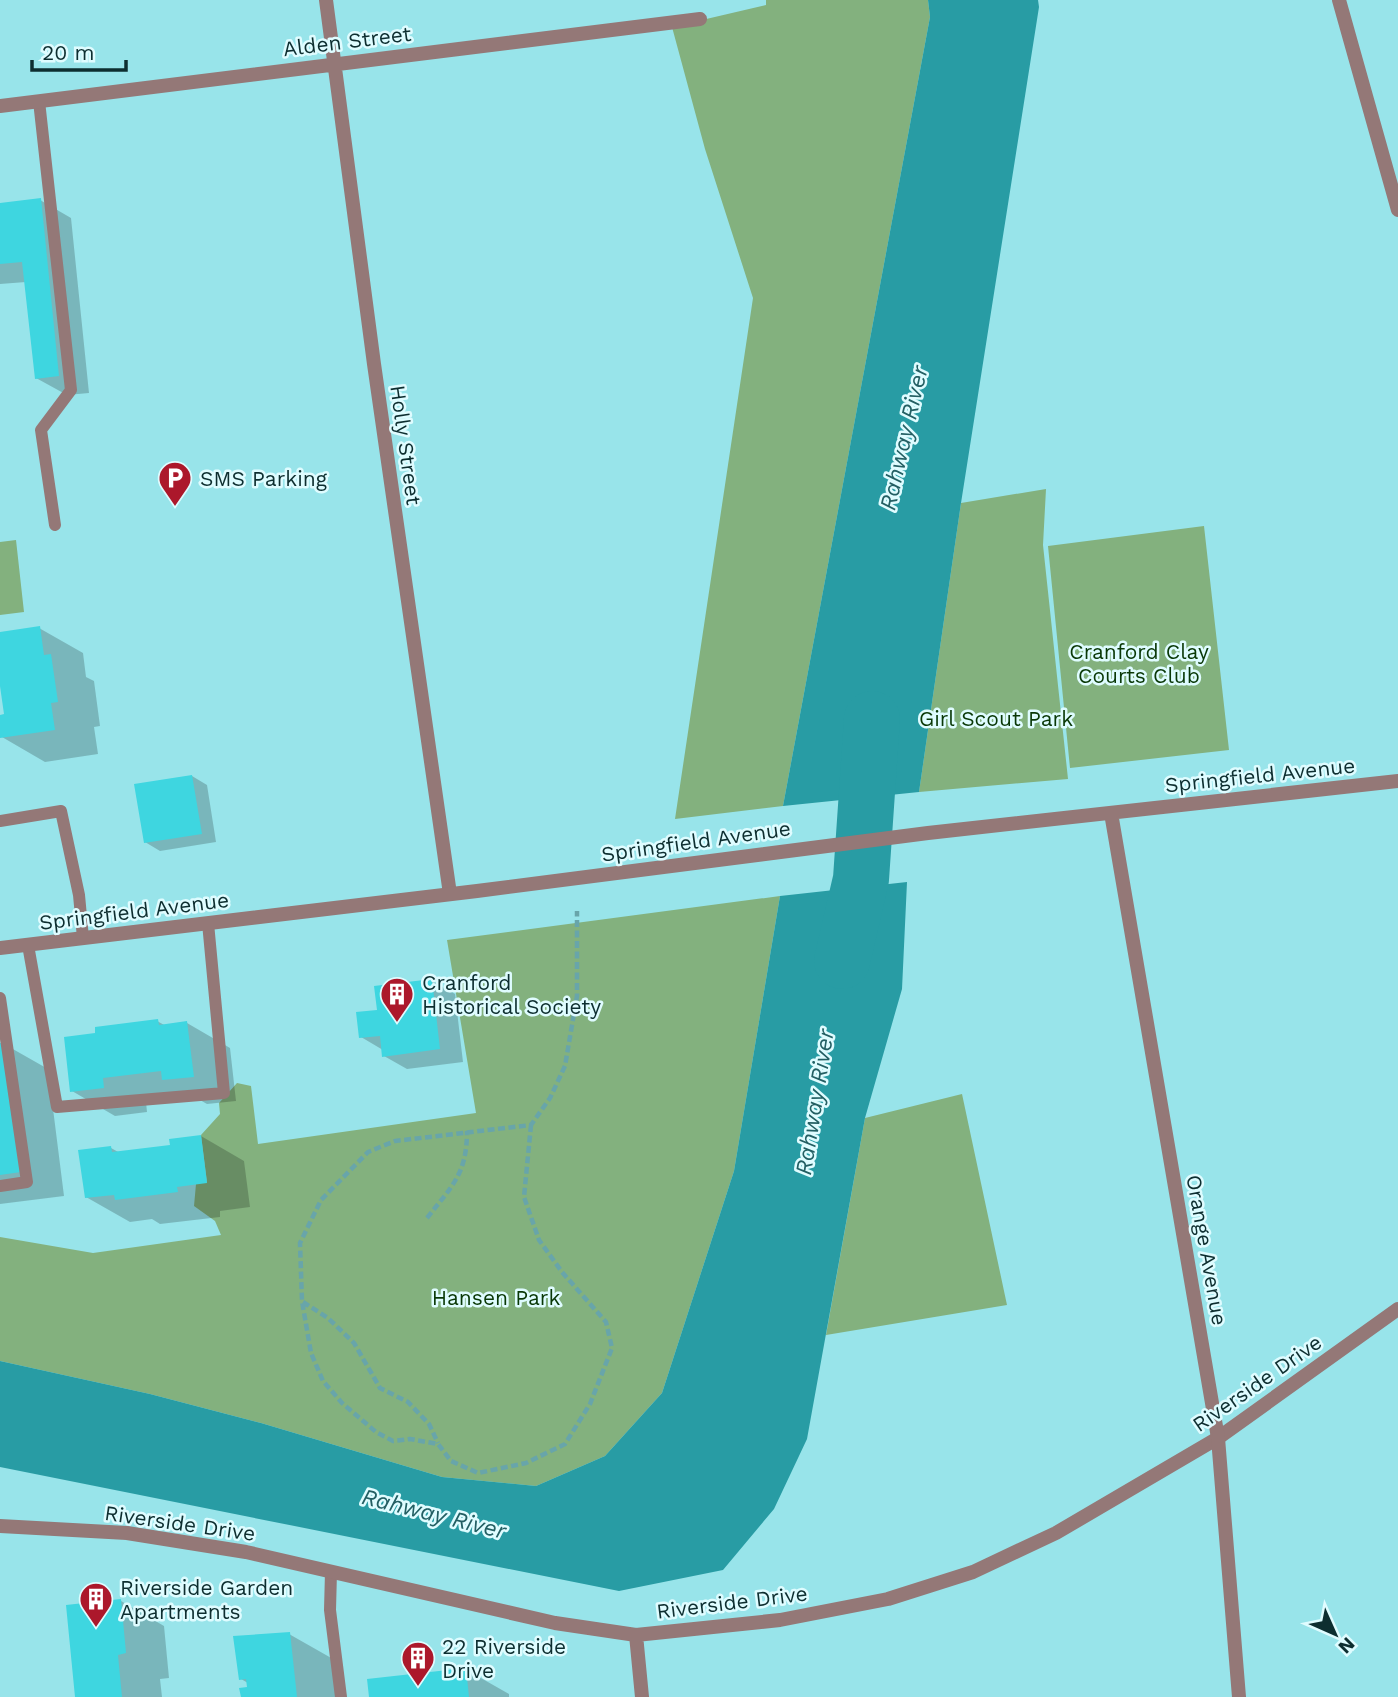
<svg xmlns="http://www.w3.org/2000/svg" width="1398" height="1697" font-family="'Work Sans',sans-serif">
<style>
.green{fill:#83b17e}
.water{fill:#289ca4}
.shadow{fill:#0003}
.lines{fill:none;stroke-linecap:round;stroke-linejoin:round}
.river{stroke:#289ca4;stroke-width:56}
.building{fill:#3ed6e0}
.path{stroke:#68a5aa;stroke-width:4.5;stroke-dasharray:7 3.5;stroke-linecap:butt}
.service{stroke:#947877;stroke-width:12}
.minor{stroke:#947877;stroke-width:14}
.tertiary{stroke:#947877;stroke-width:14}
.labels{text-anchor:middle;dominant-baseline:central;stroke-width:5;stroke-linejoin:round;paint-order:stroke}
.street-label{font-size:21px;fill:#0d2e30;stroke:#dffcff}
.poi-label{font-size:21px;fill:#0d2e30;stroke:#dffcff;text-anchor:start}
.park-label{font-size:21px;fill:#093806;stroke:#dffcff}
.water-label{font-size:23px;font-style:italic;fill:#235f63;stroke:#dffcff}
</style>
<rect width="100%" height="100%" fill="#98e4ea"/>
<path class="green" d="M766,0H928L930,17L783,806L675,819L753,298L705,149L672,27L766,5Z
M1046,489L1043,545L1068,779L919,792L961,503Z
M1204,526L1229,750L1070,768L1048,546Z
M16,540L24,612L0,615V542Z
M780,896L734,1171L662,1393L605,1456L536,1486L442,1477L261,1423L150,1394L0,1361V1237L93,1253L221,1235L215,1221L194,1206L196,1184L207,1182L201,1135L220,1114L219,1103L237,1083L251,1086L258,1144L476,1113L447,940Z
M962,1094L1007,1305L826,1335L865,1118Z"/>
<path class="water" d="M928,0H1038L1039,7L961,503L919,792L783,806L930,17Z
M907,882L902,989L865,1118L807,1439L774,1509L723,1570L619,1591L0,1467V1361L150,1394L261,1423L442,1477L536,1486L605,1456L662,1393L734,1171L780,896Z"/>
<path class="shadow" d="M40,200L71,218L89,393L67,395L36,378L26,282L0,284V205Z
M39,628L83,653L86,677L94,681L100,726L94,727L98,754L45,762L2,737L0,716H6L0,674V634Z
M192,776L207,785L216,842L160,851L145,842Z
M432,981L455,994L463,1062L407,1069L384,1056L383,1050L361,1037L379,1011Z
M157,1021L166,1026L187,1023L230,1048L236,1101L207,1104L193,1096L146,1102L147,1112L115,1116L72,1091L97,1034Z
M4,1044L48,1069L64,1196L0,1204V1045Z
M201,1136L244,1161L250,1207L220,1211V1217L160,1224L152,1219L130,1222L86,1197L111,1148L120,1153L172,1146Z
M121,1601L164,1626L169,1678L160,1679L162,1697H77Z
M289,1634L333,1659L337,1697H242L249,1689L248,1683L241,1679Z
M465,1669L509,1694V1697H371Z"/>
<g class="lines">
<path class="river" d="M842,961L861,879L872,719"/>
</g>
<path class="building" d="M41,198L59,376L35,379L22,262L0,264V203Z
M40,626L44,655L51,654L58,702L51,703L55,730L0,738V715L4,714L0,686V632Z
M192,775L202,834L144,843L134,784Z
M432,979L440,1049L382,1057L380,1036L359,1038L356,1012L377,1010L374,986Z
M158,1019L159,1025L187,1021L194,1077L162,1080L161,1071L103,1078L104,1088L70,1092L64,1037L95,1033V1027Z
M0,1043H5L21,1172L0,1175Z
M201,1135L207,1183L177,1187L178,1192L115,1200L114,1195L85,1198L78,1150L111,1146L112,1152L170,1145L169,1139Z
M121,1599L126,1653L118,1655L122,1697H75L66,1605Z
M290,1632L297,1697H241L239,1688L247,1687L246,1679L239,1680L233,1636Z
M466,1668L469,1697H369L367,1679Z"/>
<g class="lines">
<path class="path" d="M531,1125L524,1197L539,1240L562,1272L606,1322L612,1348L590,1404L565,1444L526,1463L478,1473L451,1461L438,1444L410,1439L393,1441L376,1432L342,1403L323,1381L311,1353L302,1301L300,1243L321,1200L368,1152L395,1141L531,1125L550,1098L565,1066L577,996V911
M427,1218C452,1186 467,1174 467,1131
M303,1302L328,1318L354,1343L380,1388L408,1402L429,1424L438,1443"/>
<path class="service" d="M39,101L71,390L41,430L55,525
M0,821L61,811L79,895L83,938
M28,945L57,1107L224,1093L208,923
M0,998L27,1182L0,1186
M331,1572L330,1610L341,1697"/>
<path class="minor" d="M326,0L374,364L450,894
M1339,0L1398,210
M0,106L700,19
M0,1526L127,1533L246,1552L555,1623L636,1635L780,1620L888,1599L973,1572L1056,1533L1218,1438L1398,1309
M636,1635L642,1697"/>
<path class="tertiary" d="M1111,813L1218,1438L1239,1697
M0,948L477,891L928,833L1398,781"/>
</g>
<defs>
<symbol id="parking-pin" viewBox="-11 -11 22 30"><path d="M0 17L-7.5 6A9.5 9.5 0 1 1 7.5 6Z" fill="#ac182b" stroke="#dffcff"/><path d="M-3.5-5.5H1a3.5 3.5 0 0 1 0 7H-1V5.5H-3.5ZM-1-3.4V-.6H.8a1.4 1.4 0 0 0 0-2.8Z" fill="#fff"/></symbol>
<symbol id="building-pin" viewBox="-11 -11 22 30"><path d="M0 17L-7.5 6A9.5 9.5 0 1 1 7.5 6Z" fill="#ac182b" stroke="#dffcff"/><path d="M-4-6H4V6H1V3H-1V6H-4ZM-2.5-4.3h1.7v1.8h-1.7ZM.8-4.3h1.7v1.8H.8ZM-2.5-1h1.7V.8h-1.7ZM.8-1h1.7V.8H.8Z" fill="#fff"/></symbol>
</defs>
<g fill-rule="evenodd">
<use href="#parking-pin" x="156" y="459" width="38" height="52"/>
<use href="#building-pin" x="378" y="975" width="38" height="52"/>
<use href="#building-pin" x="77" y="1580" width="38" height="52"/>
<use href="#building-pin" x="399" y="1639" width="38" height="52"/>
</g>
<g class="labels">
<g class="street-label">
<text transform="translate(347 41) rotate(-7)">Alden Street</text>
<text transform="translate(406 445) rotate(82)">Holly Street</text>
<text transform="translate(1260 775) rotate(-6)">Springfield Avenue</text>
<text transform="translate(696 841) rotate(-8)">Springfield Avenue</text>
<text transform="translate(134 911) rotate(-7)">Springfield Avenue</text>
<text transform="translate(1207 1250) rotate(80)">Orange Avenue</text>
<text transform="translate(1257 1383) rotate(-35)">Riverside Drive</text>
<text transform="translate(180 1523) rotate(8)">Riverside Drive</text>
<text transform="translate(732 1602) rotate(-7)">Riverside Drive</text>
</g>
<g class="poi-label">
<text x="200" y="478">SMS Parking</text>
<text x="422" y="982">Cranford<tspan x="422" dy="24">Historical Society</tspan></text>
<text x="120" y="1587">Riverside Garden<tspan x="120" dy="24">Apartments</tspan></text>
<text x="442" y="1646">22 Riverside<tspan x="442" dy="24">Drive</tspan></text>
</g>
<g class="park-label">
<text x="1139" y="651">Cranford Clay<tspan x="1139" dy="24">Courts Club</tspan></text>
<text x="996" y="718">Girl Scout Park</text>
<text x="496" y="1297">Hansen Park</text>
</g>
<g class="water-label">
<text transform="translate(904 438) rotate(-77)">Rahway River</text>
<text transform="translate(815 1102) rotate(-81)">Rahway River</text>
<text transform="translate(434 1514) rotate(14)">Rahway River</text>
</g>
</g>
<g transform="translate(1335 1634) rotate(135)" stroke="#dffcff" stroke-width="5" paint-order="stroke">
<path d="M0-5L12 26L0 18L-12 26Z" fill="#0d2e30"/>
<text y="-10" font-size="19" font-weight="bold" text-anchor="middle" fill="#0d2e30">N</text>
</g>
<path d="M32 60v10h94v-10" fill="none" stroke="#0d2e30" stroke-width="3.5"/>
<text x="42" y="60" font-size="21" fill="#0d2e30" stroke="#dffcff" stroke-width="5" paint-order="stroke">20 m</text>
</svg>
